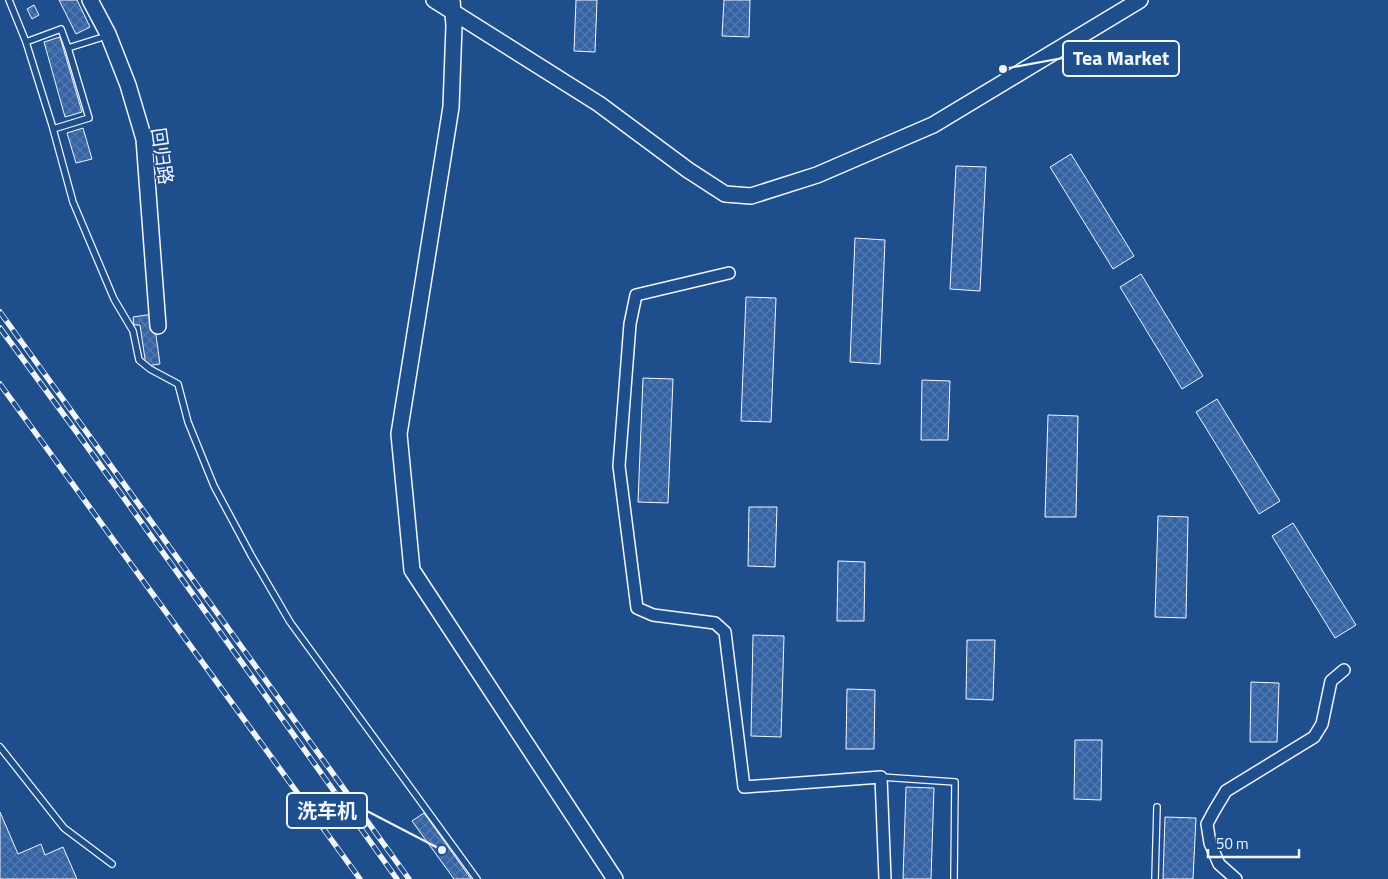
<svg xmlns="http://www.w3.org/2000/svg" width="1388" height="879" font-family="'Titillium Web','Noto Sans SC',sans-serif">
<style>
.building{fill:url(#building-cross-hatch);stroke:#f2f6ff}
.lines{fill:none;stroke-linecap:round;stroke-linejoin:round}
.lane-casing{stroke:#f2f6ff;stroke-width:8}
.street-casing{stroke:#f2f6ff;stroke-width:14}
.secondary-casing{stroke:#f2f6ff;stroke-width:18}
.lane{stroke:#1f4e8c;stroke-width:5.5}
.street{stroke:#1f4e8c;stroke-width:11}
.secondary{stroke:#1f4e8c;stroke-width:15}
.rail-casing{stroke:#f2f6ff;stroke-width:5.5}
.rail{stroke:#1f4e8c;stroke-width:4;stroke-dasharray:11;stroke-linecap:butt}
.labels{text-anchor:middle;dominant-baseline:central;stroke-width:4;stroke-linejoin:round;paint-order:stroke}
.street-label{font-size:19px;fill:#f2f6ff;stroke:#1f4e8c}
.leader{fill:none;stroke:#f2f6ff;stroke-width:2}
.callout-dot{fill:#f2f6ff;stroke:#1f4e8c;stroke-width:2}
.callout{fill:#1f4e8c;stroke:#f2f6ff;stroke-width:2}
.callout-label{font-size:20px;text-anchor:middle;font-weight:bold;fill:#f2f6ff}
</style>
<defs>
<pattern id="building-cross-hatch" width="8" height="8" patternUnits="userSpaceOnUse" patternTransform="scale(1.25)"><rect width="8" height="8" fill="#3563a3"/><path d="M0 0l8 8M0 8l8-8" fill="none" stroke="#537ab1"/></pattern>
</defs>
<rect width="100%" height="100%" fill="#1f4e8c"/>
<path class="building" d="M59,0H77L90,27L76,34Z
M576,0H597L595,52L574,51Z
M724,0H750L749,37L722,36Z
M34,5L39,15L32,19L27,9Z
M60,37L82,112L65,117L44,42Z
M83,128L92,159L76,163L67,133Z
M1071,154L1134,256L1113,269L1050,167Z
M956,166L986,167L980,291L950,289Z
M855,238L885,240L880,364L850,362Z
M1141,274L1203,376L1182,389L1120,287Z
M746,297L776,298L771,422L741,421Z
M153,314L160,364L146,366L140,325H134L133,317Z
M643,378L673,379L668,503L638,502Z
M922,380L950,381L948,440H921Z
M1217,399L1280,501L1259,514L1196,412Z
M1048,415L1078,416L1076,517H1045Z
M749,507H777L775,567L748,566Z
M1158,516L1188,517L1186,618L1155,617Z
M1293,523L1356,625L1335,638L1272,536Z
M838,561L865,562L864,621H837Z
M753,635L784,636L781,737L751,736Z
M967,640H995L993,700L966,699Z
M1251,682L1279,683L1277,742H1250Z
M847,689L875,690L874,749H846Z
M1075,740H1102L1101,800L1074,799Z
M906,787L934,788L931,879H903Z
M0,812L18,854L41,844L45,855L63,847L77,879H0Z
M424,813L471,879H454L412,821Z
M1165,817L1196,818L1193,879H1163Z"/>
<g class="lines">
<defs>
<path id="lane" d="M9,0L26,42L52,125L73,202L114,299L133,331L139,360L150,369L178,384L188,422L214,486L251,555L290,622L477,879
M26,42L61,29L68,48L100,38
M53,129L89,118L68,48
M0,747L64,828L112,864
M881,777L955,782L954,879
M1155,879L1157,807"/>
<path id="street" d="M729,273L636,295L630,324L619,466L637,608L653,615L715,623L725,632L744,787L881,777L885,879
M1236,879L1219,864L1210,843L1207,824L1214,811L1226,791L1314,737L1322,724L1331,681L1344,670"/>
<path id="secondary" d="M90,0L108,34L128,85L144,139L158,326
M434,0L599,104L688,170L725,194L751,196L817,175L933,125L1140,0
M452,0L454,26L451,107L399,434L412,570L615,879"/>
</defs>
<use href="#lane" class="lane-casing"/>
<use href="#street" class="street-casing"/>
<use href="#secondary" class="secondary-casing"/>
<use href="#lane" class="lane"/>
<use href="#street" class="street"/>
<use href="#secondary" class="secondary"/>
<defs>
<path id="rail" d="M0,312L409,879
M0,328L78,434L397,879
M0,384L360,879"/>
</defs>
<use href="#rail" class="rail-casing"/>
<use href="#rail" class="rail"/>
</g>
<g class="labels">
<g class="street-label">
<text transform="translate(163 156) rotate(82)">回归路</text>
</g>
</g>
<path class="leader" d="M1003 69L1063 58M442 850L367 811"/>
<g class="callout-dot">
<circle cx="1003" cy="69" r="5"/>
<circle cx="442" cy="850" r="5"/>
</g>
<g class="callout">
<rect x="1063" y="41" width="116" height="35" rx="5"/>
<rect x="287" y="793" width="80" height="35" rx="5"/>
</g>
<g class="callout-label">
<text x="1121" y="65">Tea Market</text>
<text x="327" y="818">洗车机</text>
</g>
<path d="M1208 849v8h91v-8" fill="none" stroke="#f2f6ff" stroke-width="2.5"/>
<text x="1216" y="849" font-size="15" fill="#f2f6ff" stroke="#1f4e8c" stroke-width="4" paint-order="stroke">50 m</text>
</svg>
